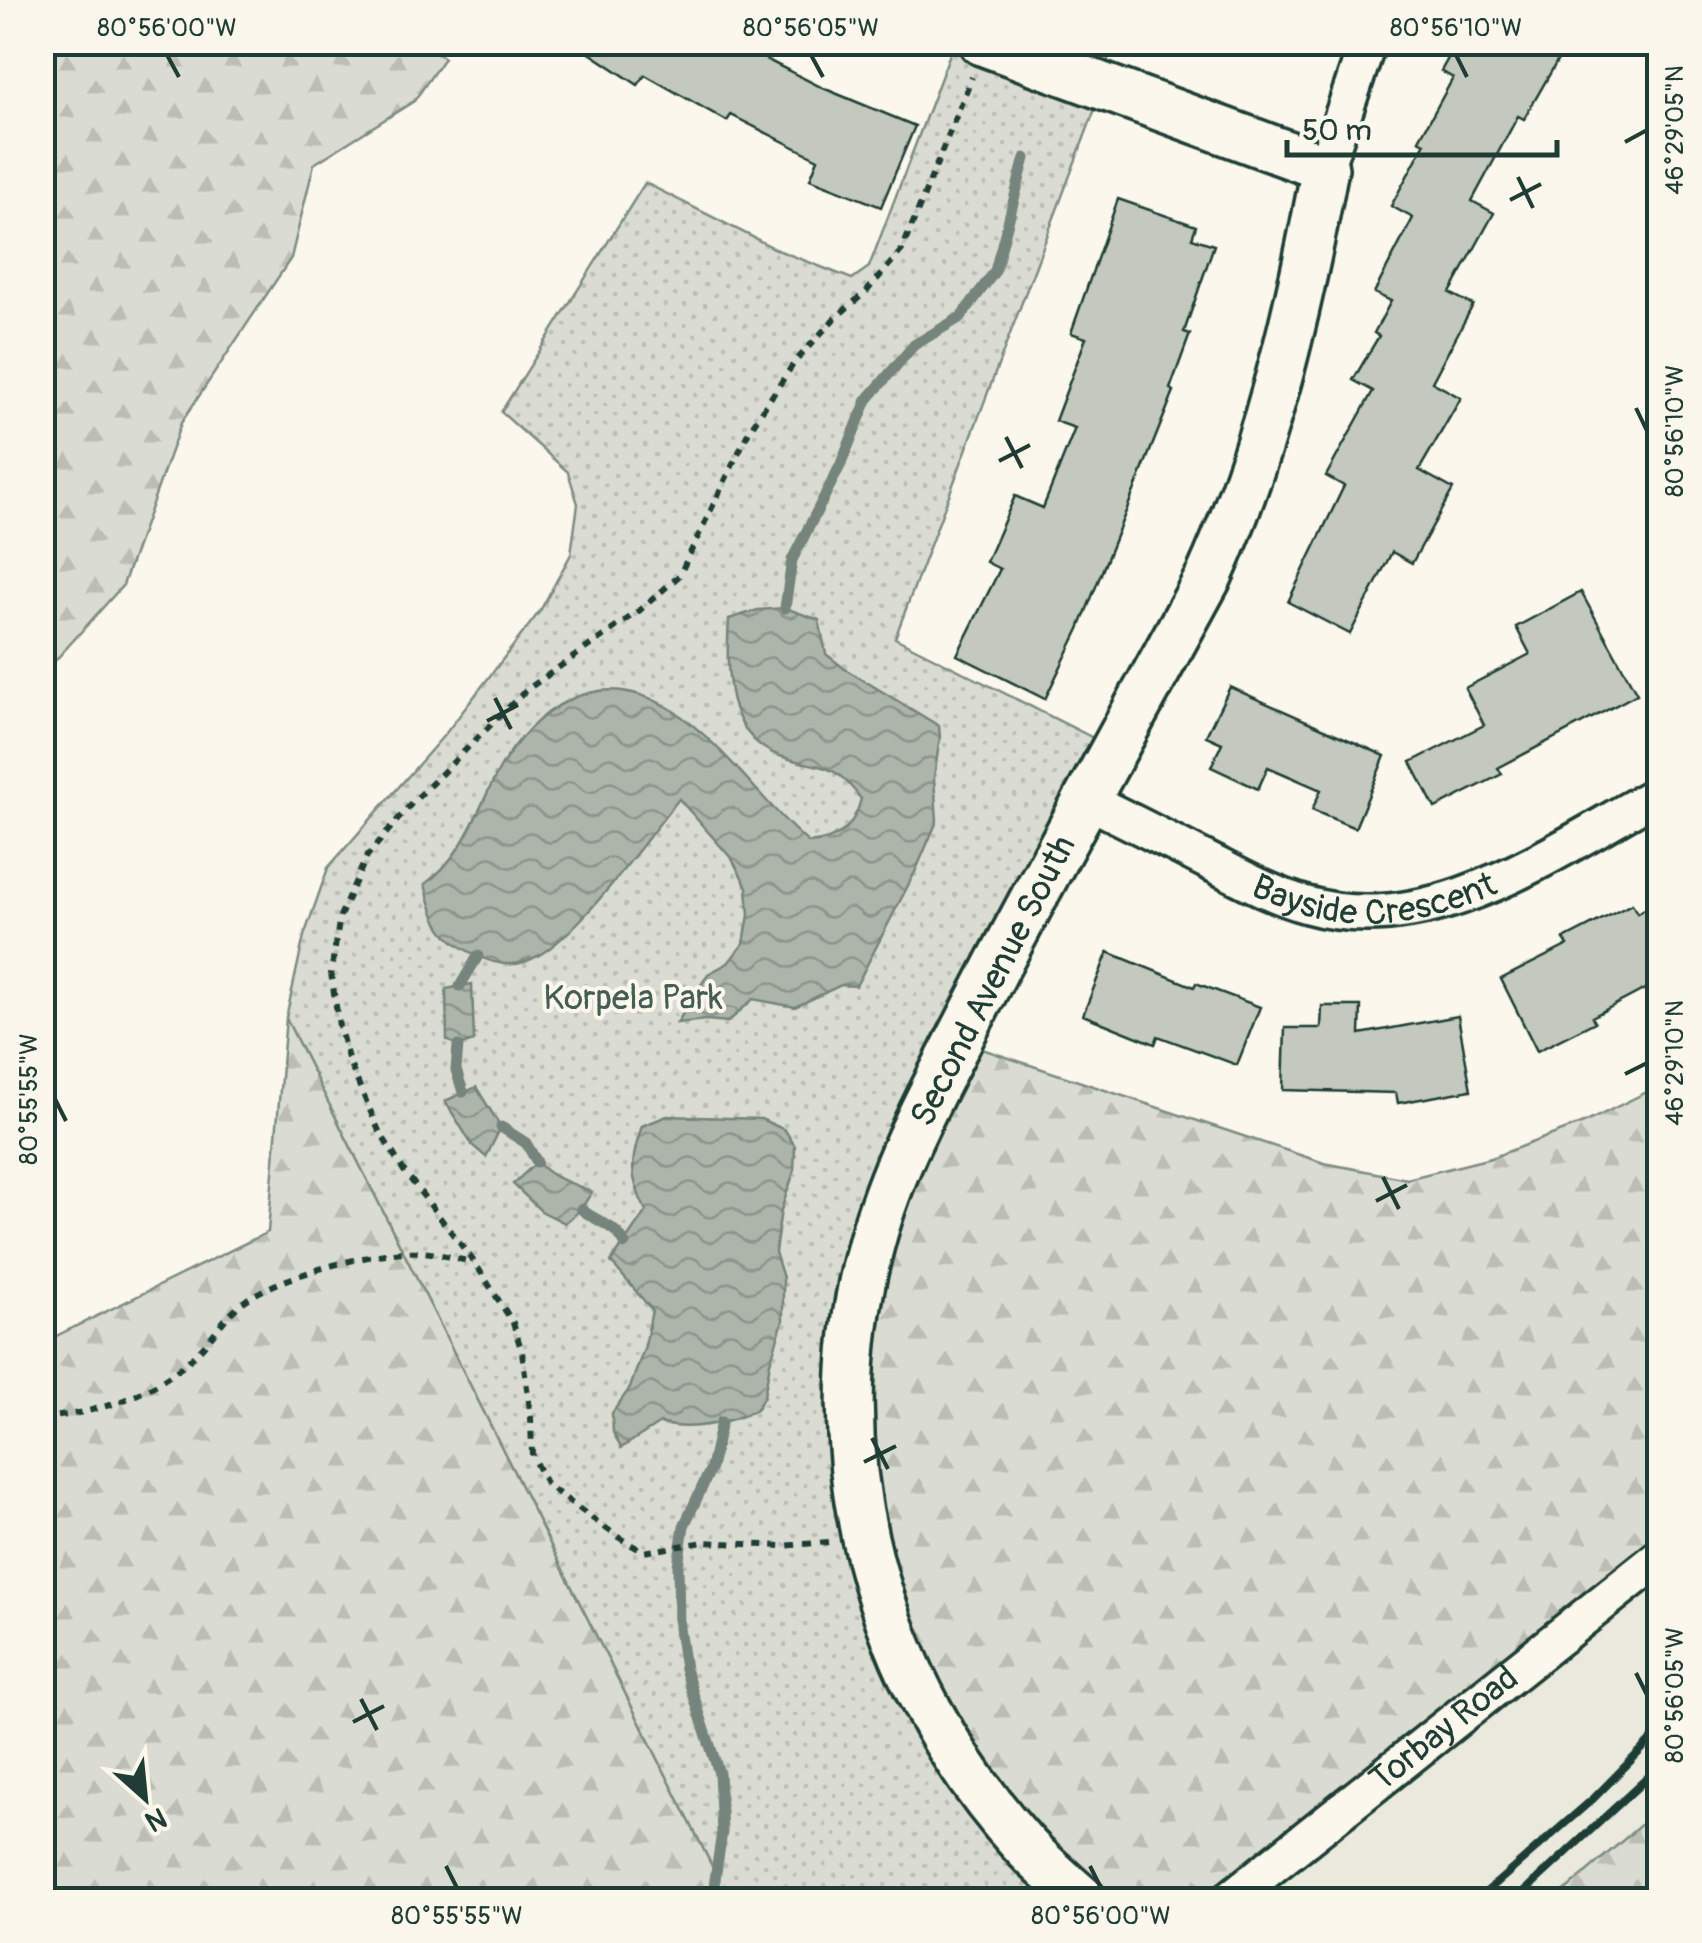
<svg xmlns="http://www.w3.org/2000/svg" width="1702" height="1943" font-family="Pangolin,sans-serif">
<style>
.built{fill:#eae9de}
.forest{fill:url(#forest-firs);stroke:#7d8c82;stroke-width:2.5}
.park{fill:url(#park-dots);stroke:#7d8c82;stroke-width:2.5}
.water{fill:url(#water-waves);stroke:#74847b;stroke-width:2.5}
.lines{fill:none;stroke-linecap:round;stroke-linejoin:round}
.stream{stroke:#74847b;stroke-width:11}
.building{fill:#c4c9be;stroke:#1f3d34;stroke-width:2.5}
.minor-casing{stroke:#1f3d34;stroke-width:42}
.tertiary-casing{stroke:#1f3d34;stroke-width:52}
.path{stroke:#1f3d34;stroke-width:6;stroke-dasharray:8 8;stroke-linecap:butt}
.minor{stroke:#fbf7ec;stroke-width:35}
.tertiary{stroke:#fbf7ec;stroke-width:45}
.rail{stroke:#1f3d34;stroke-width:8}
.ticks{fill:none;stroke:#1f3d34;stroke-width:4}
.labels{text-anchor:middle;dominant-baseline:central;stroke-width:8;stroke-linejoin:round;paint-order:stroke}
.street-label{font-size:35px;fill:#1f3d34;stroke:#fbf7ec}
.park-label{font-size:35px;fill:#455d53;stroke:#fbf7ec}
.neatline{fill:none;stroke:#1f3d34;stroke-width:4}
.ticks-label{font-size:25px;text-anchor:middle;fill:#1f3d34}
</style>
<defs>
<pattern id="forest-firs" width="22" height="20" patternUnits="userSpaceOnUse" patternTransform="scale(2.5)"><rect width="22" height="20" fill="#dbdcd1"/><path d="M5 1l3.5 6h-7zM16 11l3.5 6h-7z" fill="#bcbeb4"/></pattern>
<pattern id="park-dots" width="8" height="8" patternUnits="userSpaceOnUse" patternTransform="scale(2.5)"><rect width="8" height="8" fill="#dbdcd1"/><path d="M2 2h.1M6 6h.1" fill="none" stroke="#bcbeb4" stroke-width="1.8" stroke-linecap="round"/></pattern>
<pattern id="water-waves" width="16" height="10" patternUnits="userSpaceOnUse" patternTransform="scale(2.5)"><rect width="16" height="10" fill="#adb4aa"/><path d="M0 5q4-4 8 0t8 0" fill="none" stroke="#8c948b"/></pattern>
</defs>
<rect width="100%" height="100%" fill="#fbf7ec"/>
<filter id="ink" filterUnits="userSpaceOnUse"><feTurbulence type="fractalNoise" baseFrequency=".01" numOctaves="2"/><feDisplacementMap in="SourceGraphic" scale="20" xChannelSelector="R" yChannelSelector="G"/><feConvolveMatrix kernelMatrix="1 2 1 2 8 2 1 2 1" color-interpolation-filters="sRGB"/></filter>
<g filter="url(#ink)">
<path class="built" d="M1659,1560V1809L1554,1900H1235Z"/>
<path class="forest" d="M423,42L444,58L414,101L314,164L291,258L181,423L123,585L53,663L43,668V43Z
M286,1018L719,1880L714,1900H43L42,1343L268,1232Z
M961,1042L1324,1163L1407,1179L1491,1158L1586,1122L1659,1086V1560L1235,1900H1088L902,1650L855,1350Z
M1659,1809V1900H1554Z"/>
<path class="park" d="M954,43H1111L1103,88L895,638L1111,747L961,1042L855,1350L902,1650L1088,1900H714L719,1880L286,1018L304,936L328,868L446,733L540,611L571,554L578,504L568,472L501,412L645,183L780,251L852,279L869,267Z"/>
<path class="water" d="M785,608L819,620L826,654L845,669L939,726L940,737L934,778L937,821L916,870L856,986L841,985L795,1007L753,999L728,1022L706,1020L677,1023L708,974L728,963L744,943L749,915L747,887L732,859L679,799C644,840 576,943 527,961C509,968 492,963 476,955C441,939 434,921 425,884C464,856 477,810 499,770C515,741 540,714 569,700C670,652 744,790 809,843C838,840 854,828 861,799C831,758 822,771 780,756C724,736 726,668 729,619L758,610Z
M472,984L474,1041L458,1046L447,1040L446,989Z
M476,1087L501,1127L486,1157L472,1145L445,1101Z
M667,1116L761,1119L785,1130L795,1146L794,1172L781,1210L775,1252L783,1278V1321L770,1363L764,1396L756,1410C729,1423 689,1432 660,1423L621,1448L613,1432L612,1413L630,1388L645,1346L652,1310L611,1262L646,1211C629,1177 630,1161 642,1126Z
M537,1162C555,1181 569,1181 592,1192L581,1209L565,1223L541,1211L513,1184Z"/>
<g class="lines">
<path class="stream" d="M785,608L792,560L840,466L867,400L914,345L961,317L995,271L1025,158
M460,986L478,956
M458,1046L456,1070L463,1092
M501,1127L526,1143L537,1162
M581,1209C597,1222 616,1225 625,1244
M712,1900L722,1832L719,1773L685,1669L679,1628L678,1566L684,1526L711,1468L721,1422"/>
</g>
<path class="building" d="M573,42H752L748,50L823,88L915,126L881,207L810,179L818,159L731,115L727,121L645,75L638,85Z
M1457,42H1568L1524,119L1518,116L1472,201L1494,213L1450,293L1473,305L1432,382L1461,398L1419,470L1453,489L1412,563L1392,552L1350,634L1288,602L1344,486L1326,476L1373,391L1353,380L1379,336L1374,333L1391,301L1374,293L1413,218L1391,206L1425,143L1419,140L1453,78L1441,71Z
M1118,199L1196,226L1192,238L1214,245L1184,332L1190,334L1170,389L1174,391L1079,629L1045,699L957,655L1000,569L986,562L1015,496L1043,508L1075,428L1055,421L1086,338L1071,333Z
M1581,592L1637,694L1498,768L1502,774L1435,808L1411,762L1484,725L1465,688L1530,654L1516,627Z
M1230,687L1385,756L1355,828L1312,810L1321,790L1268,767L1258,789L1211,767L1222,743L1206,736Z
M1660,901V981L1592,1017L1595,1022L1537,1051L1501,979L1568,945L1564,939L1632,904L1637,913Z
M1108,952L1194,987L1196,983L1260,1007L1237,1065L1158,1036L1155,1044L1083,1015Z
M1322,1006H1361L1360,1034L1458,1016L1471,1090L1398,1103L1396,1093L1283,1090L1285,1028H1321Z"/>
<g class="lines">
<defs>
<g id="minor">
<path d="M1325,168L1368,42"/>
<path id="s1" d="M1087,800C1130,821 1173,843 1216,865C1245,880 1275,896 1307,905C1434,941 1554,850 1660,793"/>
<path id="s2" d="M1229,1900L1660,1557"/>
</g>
<path id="tertiary" d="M982,42L1325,168C1299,307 1268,446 1209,576C1131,719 1051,862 976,1007C938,1082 894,1159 872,1241C813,1453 877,1683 1023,1844C1041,1864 1063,1882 1083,1900"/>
</defs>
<use href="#minor" class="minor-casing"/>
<use href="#tertiary" class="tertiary-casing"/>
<path class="path" d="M42,1418C101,1413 158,1394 200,1350C215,1334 227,1313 246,1300C280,1276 379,1249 421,1252C438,1253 456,1259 473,1262
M828,1542L782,1546L704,1542L644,1552L618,1537L547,1485L532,1456L531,1417L522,1352L513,1323L475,1263L404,1171L379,1131L349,1062L339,1026L331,973L340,916L367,856L411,804L525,691L639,611L679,576L750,429L794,363L834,319L867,291L902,250L972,77"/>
<use href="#minor" class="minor"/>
<use href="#tertiary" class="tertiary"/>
<path class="rail" d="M1477,1900L1594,1798L1660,1731
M1515,1900L1660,1766"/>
</g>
</g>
<path class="ticks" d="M167,55L179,77M811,55L823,77M1456,55L1467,77M1625,142L1647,130M1518,177L1533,208M1510,200L1541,184M1636,408L1647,431M1006,437L1022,468M999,461L1030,445M495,698L511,729M487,721L518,705M1625,1074L1647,1063M55,1099L66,1121M1383,1177L1399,1209M1376,1201L1407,1185M872,1438L888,1469M864,1462L896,1446M1636,1673L1647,1695M361,1699L377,1730M353,1722L384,1706M446,1866L457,1888M1090,1866L1101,1888"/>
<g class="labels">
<g class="street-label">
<text stroke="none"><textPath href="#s1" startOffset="312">Bayside Crescent</textPath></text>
<text transform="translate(993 981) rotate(-63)">Second Avenue South</text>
<text stroke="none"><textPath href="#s2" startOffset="275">Torbay Road</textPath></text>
</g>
<g class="park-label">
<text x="633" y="998">Korpela Park</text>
</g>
</g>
<rect width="1702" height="1943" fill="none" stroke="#fbf7ec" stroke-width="110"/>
<g transform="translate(145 1798) rotate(153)" stroke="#fbf7ec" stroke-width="8" paint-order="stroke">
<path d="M0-8L18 38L0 25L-18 38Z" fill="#1f3d34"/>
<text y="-15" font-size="28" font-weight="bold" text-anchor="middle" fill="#1f3d34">N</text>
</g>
<path d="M1287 140v15h270v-15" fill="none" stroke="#1f3d34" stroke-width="5"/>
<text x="1302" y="140" font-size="30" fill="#1f3d34" stroke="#fbf7ec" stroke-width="8" paint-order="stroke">50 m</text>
<rect x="55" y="55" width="1592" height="1833" class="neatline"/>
<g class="ticks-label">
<text x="167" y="36">80°56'00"W</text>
<text x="811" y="36">80°56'05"W</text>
<text x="1456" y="36">80°56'10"W</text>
<text transform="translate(1674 130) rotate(-90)" y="9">46°29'05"N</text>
<text transform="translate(1674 431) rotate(-90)" y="9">80°56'10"W</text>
<text transform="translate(1674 1063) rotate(-90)" y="9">46°29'10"N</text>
<text transform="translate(28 1099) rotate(-90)" y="9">80°55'55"W</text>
<text transform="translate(1674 1695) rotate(-90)" y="9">80°56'05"W</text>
<text x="457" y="1924">80°55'55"W</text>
<text x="1101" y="1924">80°56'00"W</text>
</g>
</svg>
